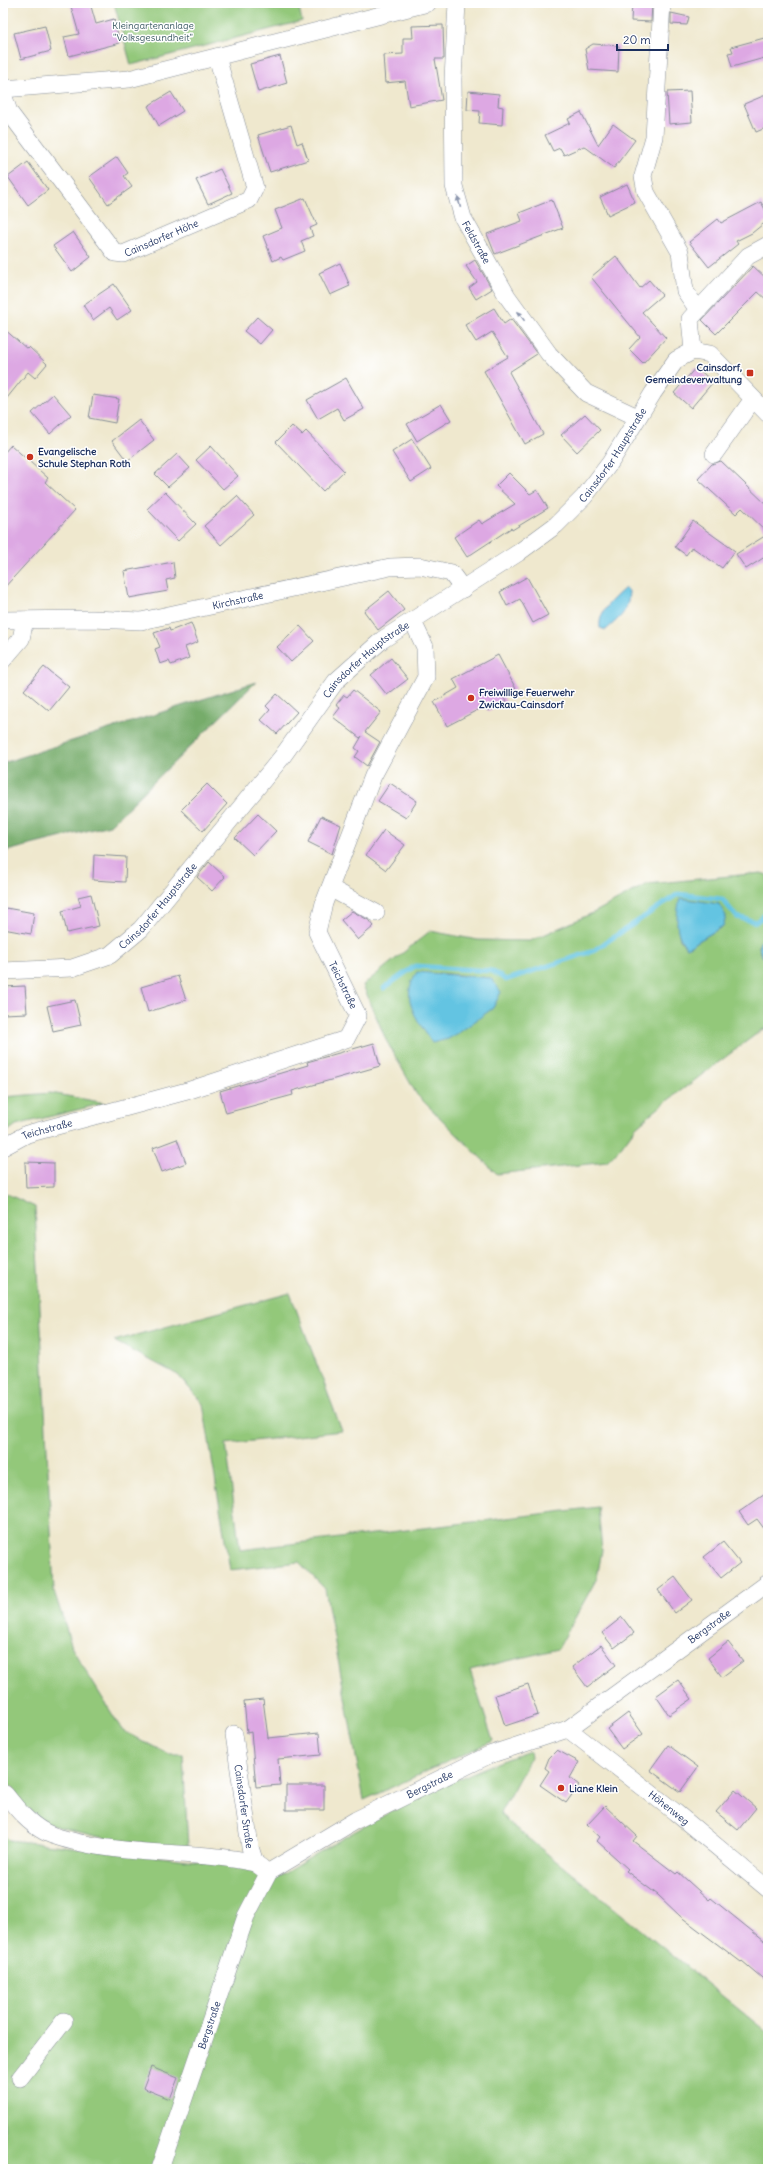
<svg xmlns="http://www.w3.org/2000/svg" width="771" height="2172" font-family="Delius,sans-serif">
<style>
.green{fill:#93c87a;stroke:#577c6c;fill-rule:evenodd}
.forest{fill:#76ac6a;stroke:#486e64}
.water{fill:#64c4e2;stroke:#407aa0}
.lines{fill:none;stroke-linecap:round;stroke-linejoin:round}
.stream{stroke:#64c4e2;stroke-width:5}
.building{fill:#dda8e3}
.minor-casing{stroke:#858c96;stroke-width:18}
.minor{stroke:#fff;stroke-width:17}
.oneway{fill:#8d97ae}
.poi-dot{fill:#c8321e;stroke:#fff;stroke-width:1.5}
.labels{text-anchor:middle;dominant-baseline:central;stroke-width:3;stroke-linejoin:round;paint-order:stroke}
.park-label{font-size:10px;fill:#3f5d66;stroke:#fff}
.street-label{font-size:10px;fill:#1b2f5e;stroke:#fff}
.poi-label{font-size:10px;font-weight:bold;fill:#1b2f5e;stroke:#fff;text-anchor:start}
</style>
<rect width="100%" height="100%" fill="#fff"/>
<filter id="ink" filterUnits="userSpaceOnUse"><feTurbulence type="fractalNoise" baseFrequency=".025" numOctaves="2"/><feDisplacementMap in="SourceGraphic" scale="8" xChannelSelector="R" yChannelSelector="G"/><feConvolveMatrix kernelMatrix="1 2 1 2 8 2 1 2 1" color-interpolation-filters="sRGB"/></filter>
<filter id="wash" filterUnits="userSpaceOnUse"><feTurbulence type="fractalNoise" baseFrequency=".012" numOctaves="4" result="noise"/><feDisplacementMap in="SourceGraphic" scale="16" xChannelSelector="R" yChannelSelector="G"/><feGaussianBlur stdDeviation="0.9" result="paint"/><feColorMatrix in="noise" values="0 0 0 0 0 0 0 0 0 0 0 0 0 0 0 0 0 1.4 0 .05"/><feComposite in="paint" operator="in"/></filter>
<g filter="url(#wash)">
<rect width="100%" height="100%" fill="#efe8ce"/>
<path class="green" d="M114,3H298L302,21L131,65Z
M761,873L768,875V927L759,944L760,954L768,962V1029H763L667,1101L636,1127L621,1147L607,1162L497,1174L417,1095L386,1040L363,985L430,931L478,940L530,941L595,912L647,884ZM726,916L723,926L687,948L680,940L677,923ZM438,973L491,978L493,1008L477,1018Z
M51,1093L105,1103L16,1125L3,1135V1097Z
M3,1192L35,1207L54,1591L73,1650L122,1730L168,1754H183L188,1847L117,1841L50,1825L23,1807L15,1791L3,1779Z
M290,1293L342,1431L226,1444L240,1550L598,1507L602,1550L597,1578L558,1649L470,1670L493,1741L364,1800L325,1589L299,1562L230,1570L203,1404L178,1375L114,1341Z
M530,1751L531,1757L500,1813L508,1822L768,2033V2169H3V1835L9,1840L241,1866L277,1878C357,1828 440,1781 530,1751Z"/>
<path class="forest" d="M256,682L110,825L3,852V763Z"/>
<path class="water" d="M625,588L629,591C628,613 621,616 606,630L600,628C598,611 613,599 625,588Z
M680,898L719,904L726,916L723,926L687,948C674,934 676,916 680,898Z
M768,927V962C754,948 759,943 768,927Z
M417,972L491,978L501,992L493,1008L460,1032L448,1039L432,1043C417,1018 399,999 417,972Z"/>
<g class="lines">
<path class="stream" d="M384,988L415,966L492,971L506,980L593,951L678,894L722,899L737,917L756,922L768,912"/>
</g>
<g id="blocks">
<path class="building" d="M70,3H90L96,24L114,19L120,43L69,56L64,37L79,34Z
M632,3H652L651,22L631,21Z
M671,13L689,17L687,25L671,24Z
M443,25L444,59H435L442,100L409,106L405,81L385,83L383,55L403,54V38H413L412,26Z
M45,26L51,51L21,59L14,33Z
M768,37V57L732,67L728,53L733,52L731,47Z
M593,44L619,46L618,72L589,70L585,49Z
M280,56L287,83L258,92L250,64Z
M468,91L499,94L498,106L503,107L502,125L479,123L480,111L467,110Z
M690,91L692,122L669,124L667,92Z
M171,92L183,111L159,126L148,106Z
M768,94V127L756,132L744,104Z
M581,112L598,145L613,124L635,140L614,168L584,146L564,155L560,148L553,151L545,135L570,123L568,119Z
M291,125L297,144L302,142L308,160L270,172L258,135Z
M117,157L128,173L124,176L132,187L108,204L89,177Z
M28,162L48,190L28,205L8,177Z
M220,169L232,193L208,204L196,180Z
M627,184L635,202L608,215L600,197Z
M305,198L317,225L310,228L313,236L301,241L305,251L283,260L281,257L273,261L263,236L282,228L275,210Z
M552,200L563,228L495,254L487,234L522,221L519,213Z
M761,202L768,215V220L752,233L736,241L738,244L709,267L689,242L718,219L721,223Z
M73,232L91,257L72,272L53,246Z
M616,256L640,288L649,280L662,295L642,312L666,338L643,363L629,349L640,337L591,277Z
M475,260L492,289L476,299L469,288L477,282L466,266Z
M340,263L350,286L330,295L319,273Z
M753,266L768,280V301L758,292L716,334L702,320Z
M114,284L132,310L117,320L109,308L93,320L83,305Z
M494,308L504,324L511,319L537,354L509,372L543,434L525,444L484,371L508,357L492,332L476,342L465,325Z
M257,317L272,330L260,344L244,331Z
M3,328L27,349L29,347L47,364L35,378L28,372L3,403Z
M696,367L713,382L691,408L674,393Z
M346,378L364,409L344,420L337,408L318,419L307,400Z
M53,394L71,415L50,434L32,413Z
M93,395L119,399L115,423L89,418Z
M441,404L451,420L417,441L407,424Z
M585,414L600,430L577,452L561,435Z
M139,420L154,440L127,461L112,441Z
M292,426L302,435L306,431L344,471L323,491L276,442Z
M412,439L431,469L411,482L392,452Z
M11,445L48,478L45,482L75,510L3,589V454Z
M211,446L238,476L223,489L196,460Z
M177,454L190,468L168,487L155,474Z
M721,461L768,506V533L742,508L736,514L698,479L712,464Z
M509,473L530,494L537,490L548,508L512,530L511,528L467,557L454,537L479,520L482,524L515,504L496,486Z
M165,492L196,524L178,541L147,509Z
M237,496L254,515L221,545L204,526Z
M693,521L735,551L722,568L692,547L686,555L675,547Z
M768,534V555L746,569L736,554Z
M173,562L175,578L166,580L168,591L129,598L124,571Z
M527,577L548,615L533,623L520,599L507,606L500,592Z
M389,591L404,610L378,630L364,611Z
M191,623L198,642L185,647L189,658L171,665L169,661L160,664L155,649L160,647L154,633L169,628L170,631Z
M300,626L314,641L291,662L277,647Z
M498,655L516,689L503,696L506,702L488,711L485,706L447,726L434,702L458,688L453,679Z
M391,658L408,679L387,695L371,675Z
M44,667L69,687L49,711L24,690Z
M353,690L381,712L365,732L380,742L367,766L355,757L359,751L355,748L362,736L360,738L333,717L340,708L336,705L344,695L347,697Z
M277,694L297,712L277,734L261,720L270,710L266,706Z
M390,783L417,801L406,818L378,801Z
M207,784L227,804L203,831L181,810Z
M258,814L276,831L253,855L235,838Z
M321,816L341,825L332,854L308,842Z
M384,830L405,845L386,870L366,855Z
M94,855L126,857L125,882L93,880Z
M209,862L225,877L212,891L197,877Z
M91,894L99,926L67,933L62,911L81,906L78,897Z
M6,908L34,913L31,934L3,929V915Z
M352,911L370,921L374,926L358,940L341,920Z
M178,976L186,1000L148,1012L141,987Z
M25,986L27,1013L3,1014V987Z
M75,1000L81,1025L53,1031L47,1006Z
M374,1043L380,1066L292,1091L293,1095L226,1113L220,1091L308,1065L307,1062Z
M177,1139L186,1163L162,1172L153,1148Z
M25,1162L54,1163V1187L26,1188Z
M768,1492V1534L757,1519L748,1525L739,1512Z
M723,1542L740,1563L721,1578L704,1557Z
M675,1577L692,1600L675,1613L658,1590Z
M622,1617L634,1633L614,1648L602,1633Z
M728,1642L743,1661L722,1677L708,1658Z
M601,1645L616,1665L587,1687L572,1667Z
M678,1680L692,1699L669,1715L656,1696Z
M528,1684L538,1715L505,1726L495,1695Z
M263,1699L268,1738L319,1733L321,1755L278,1759L280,1785L256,1787L251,1732L247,1733L244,1701Z
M628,1713L643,1734L622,1749L607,1729Z
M668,1745L698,1767L680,1792L650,1770Z
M557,1750L579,1762L570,1778L579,1785L566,1803L540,1785L549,1771L545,1768L549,1758Z
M286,1785H324V1810H286Z
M735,1790L756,1808L738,1830L716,1812Z
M605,1806L637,1836L633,1841L676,1874L678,1872L709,1900L711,1898L768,1944V1983L742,1961L741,1962L680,1916L658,1895L626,1871L628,1869L597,1841L600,1837L587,1825Z
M151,2067L178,2078L170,2099L143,2088Z"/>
</g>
</g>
<g filter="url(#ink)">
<use href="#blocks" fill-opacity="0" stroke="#858c96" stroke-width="1"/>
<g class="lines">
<defs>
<g id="minor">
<path id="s1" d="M457,3L453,79L454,186L463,218L507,296L549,354L586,393L637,417"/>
<path d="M662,3L654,137L643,176L646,192L680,252L685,291L698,310"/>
<path d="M3,89L129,79L428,3"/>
<path id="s2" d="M3,94L9,112L115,253L123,254L249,200L255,188L217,57"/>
<path d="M693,351L690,319L748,256L768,245"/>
<path d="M714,454L753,399"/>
<path id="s3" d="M3,620L92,619L141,621L390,567L420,566L451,573L463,589"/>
<path d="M3,660L21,639L25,620"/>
<path d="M330,888L376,913"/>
<path id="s4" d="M3,971L72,968L110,955L141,929L282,757L336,681L382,640L518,553L556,525L584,497L610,463L653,393L676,360L693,351L710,354L768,414"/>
<path id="s5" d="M3,1147L27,1134L187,1091L346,1039L358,1016L317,932L324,903L373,776L426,677L425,647L413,622"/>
<path id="s6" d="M568,1729L675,1812L768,1889"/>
<path id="s7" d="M234,1734L250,1847L255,1863L262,1868"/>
<path d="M5,1794C17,1809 28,1823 45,1832C59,1839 76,1842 91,1845C145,1856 201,1851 255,1863"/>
<path d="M20,2078L64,2021"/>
<path id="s8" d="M160,2169L246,1916L269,1872L356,1820L489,1755L568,1729L768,1583"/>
</g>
</defs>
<use href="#minor" class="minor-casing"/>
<use href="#minor" class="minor"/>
</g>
<defs><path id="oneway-solid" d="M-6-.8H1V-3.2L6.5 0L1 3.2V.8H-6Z"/></defs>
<g class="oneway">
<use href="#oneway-solid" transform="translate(459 202) rotate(-104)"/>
<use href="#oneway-solid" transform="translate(521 316) rotate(-126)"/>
</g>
</g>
<g class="poi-dot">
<rect x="746" y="369" width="8" height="8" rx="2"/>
<circle cx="30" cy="457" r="4"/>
<circle cx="471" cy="698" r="4"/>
<circle cx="561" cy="1788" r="4"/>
</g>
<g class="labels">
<g class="park-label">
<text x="153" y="25">Kleingartenanlage<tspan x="153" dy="12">"Volksgesundheit"</tspan></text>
</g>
<g class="street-label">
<text stroke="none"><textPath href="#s2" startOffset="245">Cainsdorfer Höhe</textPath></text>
<text stroke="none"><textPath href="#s1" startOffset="244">Feldstraße</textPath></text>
<text stroke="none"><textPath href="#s4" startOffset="826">Cainsdorfer Hauptstraße</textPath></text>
<text stroke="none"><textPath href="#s3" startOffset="237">Kirchstraße</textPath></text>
<text stroke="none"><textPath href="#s4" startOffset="502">Cainsdorfer Hauptstraße</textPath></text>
<text stroke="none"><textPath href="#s4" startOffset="178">Cainsdorfer Hauptstraße</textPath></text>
<text transform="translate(343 985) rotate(64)">Teichstraße</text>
<text stroke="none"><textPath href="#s5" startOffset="48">Teichstraße</textPath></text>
<text stroke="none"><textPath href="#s8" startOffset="824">Bergstraße</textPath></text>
<text stroke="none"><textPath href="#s8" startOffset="500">Bergstraße</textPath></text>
<text stroke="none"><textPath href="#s7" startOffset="73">Cainsdorfer Straße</textPath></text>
<text stroke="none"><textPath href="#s6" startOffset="128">Höhenweg</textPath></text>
<text stroke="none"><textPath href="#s8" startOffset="152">Bergstraße</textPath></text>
</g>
<g class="poi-label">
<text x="742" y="367" text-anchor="end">Cainsdorf,<tspan x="742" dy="12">Gemeindeverwaltung</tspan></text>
<text x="38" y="451">Evangelische<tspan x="38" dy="12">Schule Stephan Roth</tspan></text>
<text x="479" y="692">Freiwillige Feuerwehr<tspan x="479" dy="12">Zwickau-Cainsdorf</tspan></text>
<text x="569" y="1788">Liane Klein</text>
</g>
</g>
<rect width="771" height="2172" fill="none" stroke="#fff" stroke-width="16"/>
<path d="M617 44v6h51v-6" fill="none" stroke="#1b2f5e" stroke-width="2"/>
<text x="623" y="44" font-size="12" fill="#1b2f5e" stroke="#ffffff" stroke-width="3" paint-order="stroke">20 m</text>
</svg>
